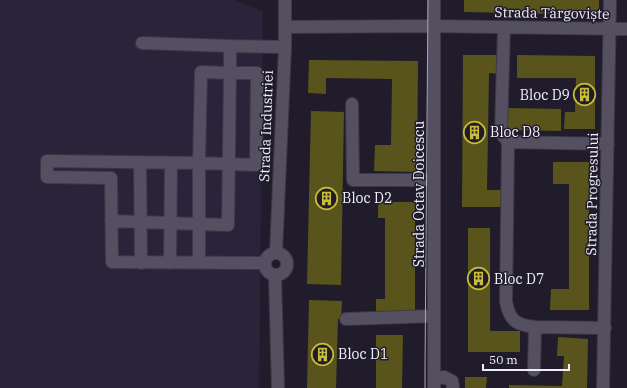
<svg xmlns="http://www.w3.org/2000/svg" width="627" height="388" font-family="'IBM Plex Serif',serif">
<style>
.built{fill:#2a243a}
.building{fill:#59541b}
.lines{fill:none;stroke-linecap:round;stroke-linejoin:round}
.minor-casing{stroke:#3d3946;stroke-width:14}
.minor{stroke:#545062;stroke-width:12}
.tram{stroke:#aaa8b4;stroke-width:1}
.labels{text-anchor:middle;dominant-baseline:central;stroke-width:3;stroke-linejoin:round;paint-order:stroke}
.street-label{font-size:14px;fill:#f0eef9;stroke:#201c2c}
.poi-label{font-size:14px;fill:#f0eef9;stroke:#201c2c;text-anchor:start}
</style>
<rect width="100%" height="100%" fill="#201c2c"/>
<path class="built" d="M0,0H234L263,11L259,388H0Z"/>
<path class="building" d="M464,0H599V15L464,12Z
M463,55H499V74L489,73L487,190H503V207H462Z
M517,55L595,56V129H564L565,112H575L576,78H517Z
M309,60L418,61L417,172L374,171L375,145H391L392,79L326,78V94L308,93Z
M508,108L561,109V131L508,130Z
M311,111L344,112L341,285L307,284Z
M553,162H589V310H550L551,289H569V184H553Z
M378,202H415V316H376V299H385V218H378Z
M468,228H490V331H520V352H468Z
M309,300L342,301L341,319H338L336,388H307Z
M376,335H403L402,388H376Z
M558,337L588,339L587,388H509V385L562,386L564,356H557Z
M465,377H487L486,388H465Z"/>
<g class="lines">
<defs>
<path id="minor" d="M434,0V388
M285,27L428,26L627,29
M504,27L501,133L508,142
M142,43L230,46
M352,104L353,180H433
M140,162L141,263
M111,221L228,225L230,73H257L256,165L199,163V263
M276,253L285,47V0
M265 264a11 11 0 1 1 22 0a11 11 0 1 1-22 0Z
M170,263L171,163
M265,263L112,262L111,178L47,177V161L199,163L201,72L230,73V46L285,47
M275,275L278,388
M346,319L434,316
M605,328L535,327C516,325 510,321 506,302L508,142L608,144
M534,370L535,327
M434,379L444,377L452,381L453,388
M603,388L610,0"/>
</defs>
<use href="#minor" class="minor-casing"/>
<use href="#minor" class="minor"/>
<path class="tram" d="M425,388V370L428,0"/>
</g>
<defs>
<symbol id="building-ring" viewBox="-11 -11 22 22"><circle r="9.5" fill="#201c2c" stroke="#c7bb3b" stroke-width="1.5"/><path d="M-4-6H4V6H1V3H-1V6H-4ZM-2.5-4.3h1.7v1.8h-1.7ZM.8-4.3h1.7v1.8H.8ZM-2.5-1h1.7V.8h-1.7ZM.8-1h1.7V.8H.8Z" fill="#c7bb3b"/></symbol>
</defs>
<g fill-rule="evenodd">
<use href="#building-ring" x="572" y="82" width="25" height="25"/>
<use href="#building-ring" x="462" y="120" width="25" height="25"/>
<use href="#building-ring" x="314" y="186" width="25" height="25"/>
<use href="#building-ring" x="466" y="266" width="25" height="25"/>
<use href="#building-ring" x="310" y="342" width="25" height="25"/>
</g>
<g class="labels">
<g class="street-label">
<text transform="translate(552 13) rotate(1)">Strada Târgoviște</text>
<text transform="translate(266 126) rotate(-88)">Strada Industriei</text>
<text transform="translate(419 194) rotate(-90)">Strada Octav Doicescu</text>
<text transform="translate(592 194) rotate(-89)">Strada Progresului</text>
</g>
<g class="poi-label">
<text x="570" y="95" text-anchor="end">Bloc D9</text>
<text x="490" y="132">Bloc D8</text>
<text x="342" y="198">Bloc D2</text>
<text x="494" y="279">Bloc D7</text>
<text x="338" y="354">Bloc D1</text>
</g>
</g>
<path d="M483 364v6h86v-6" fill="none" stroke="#f0eef9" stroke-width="2"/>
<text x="489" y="364" font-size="12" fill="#f0eef9" stroke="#201c2c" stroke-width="3" paint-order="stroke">50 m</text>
</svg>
